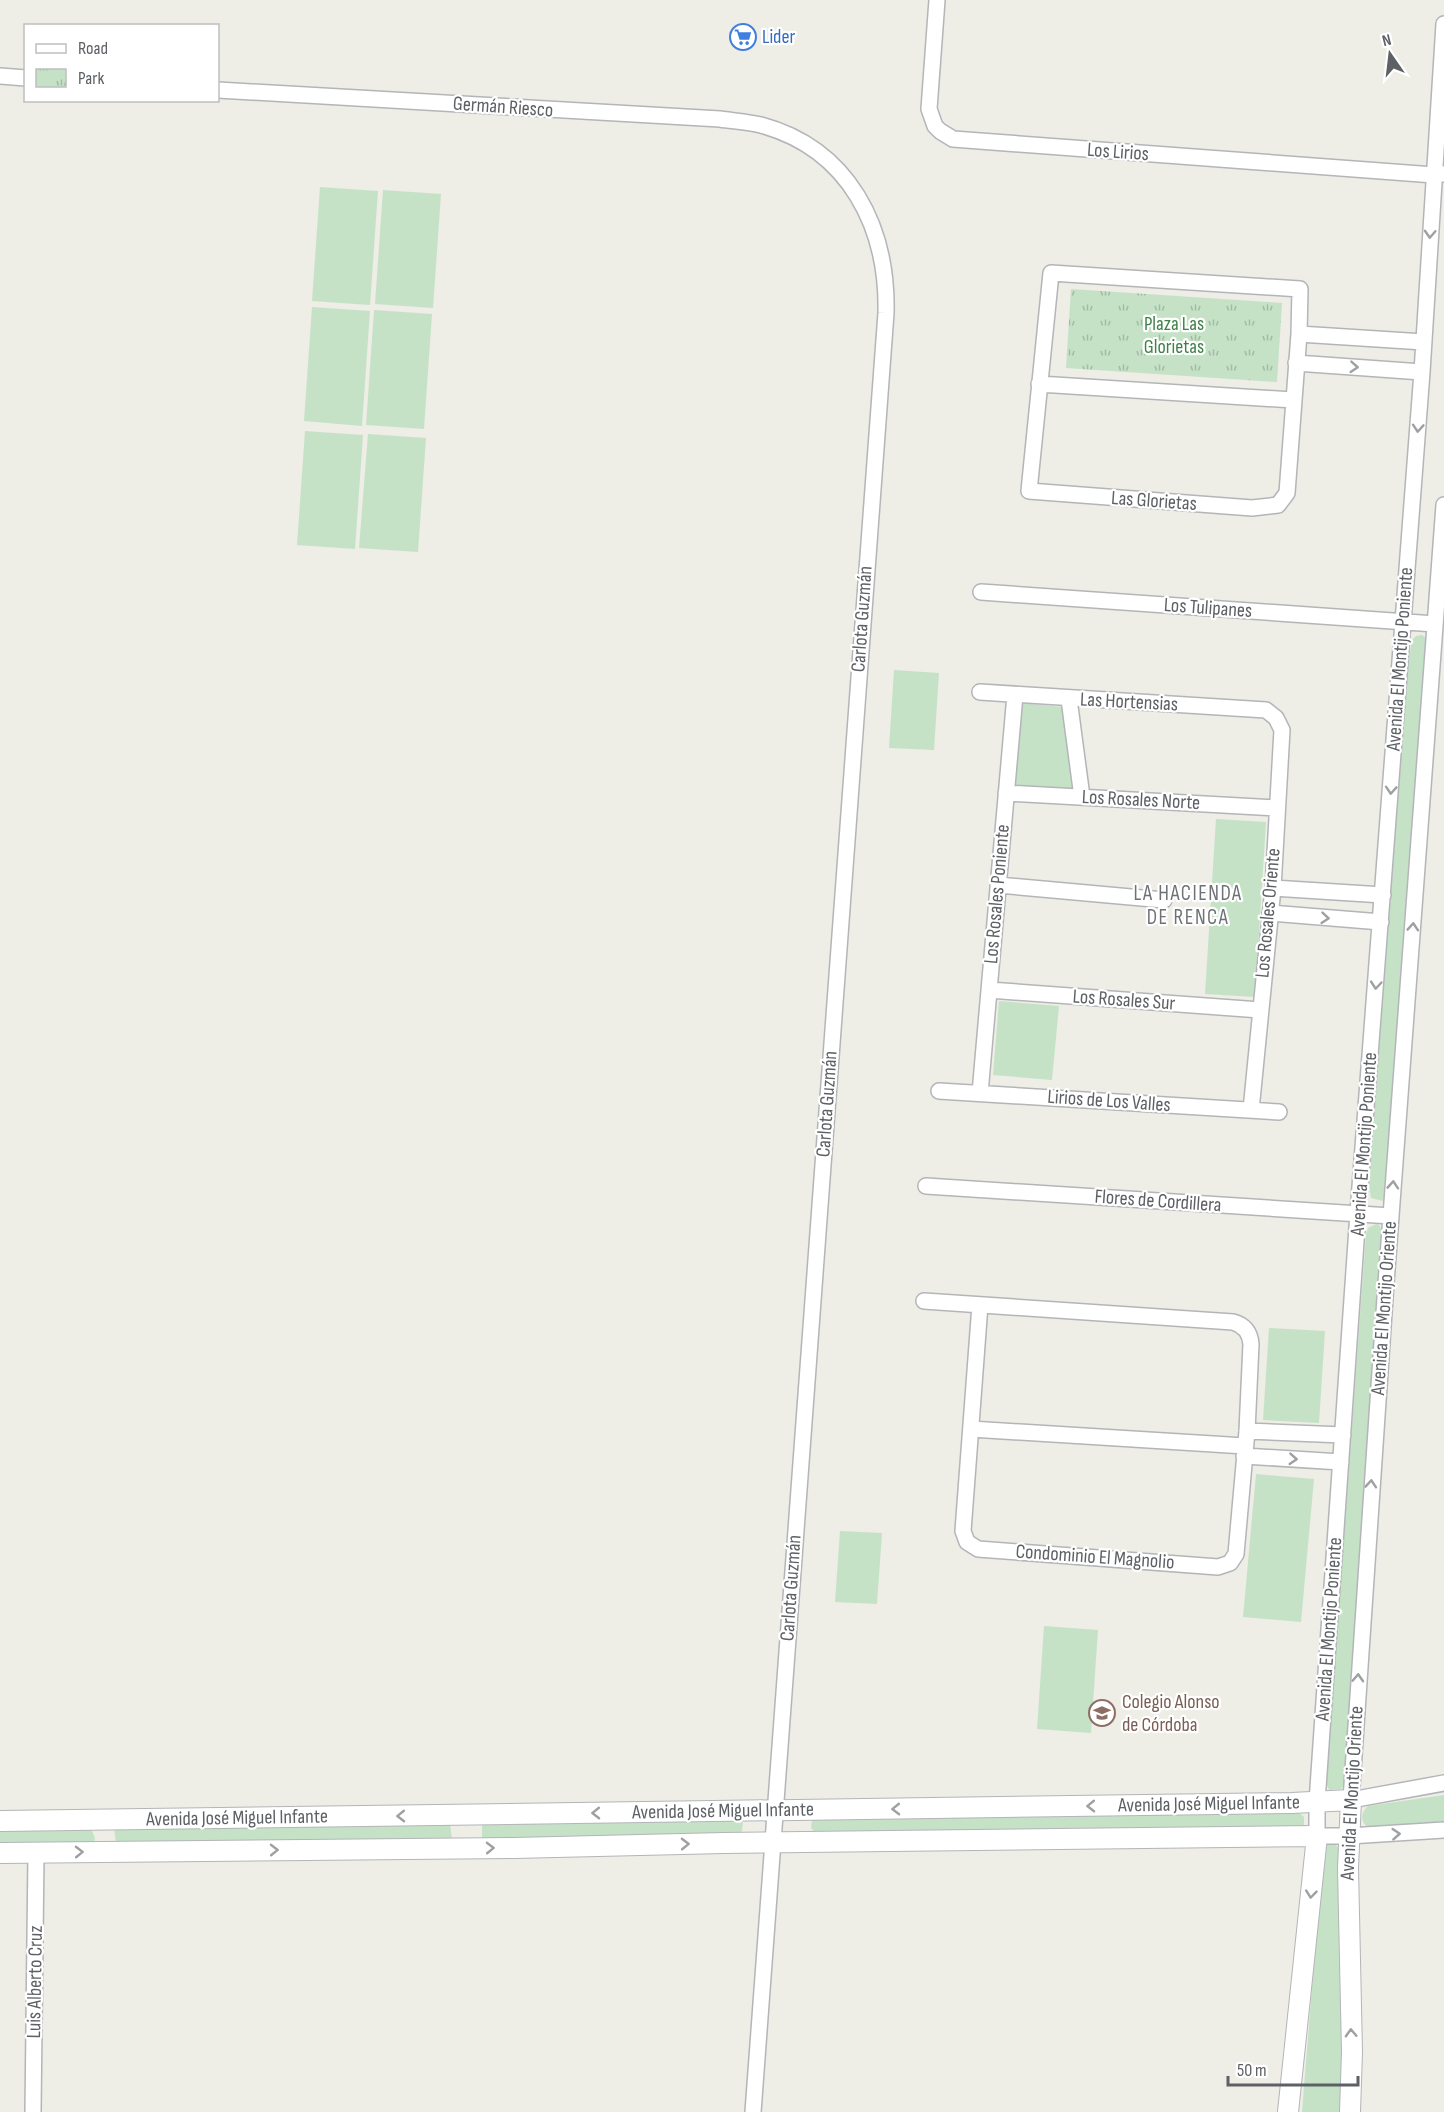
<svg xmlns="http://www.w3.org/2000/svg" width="1444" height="2112" font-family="'Sofia Sans Condensed',sans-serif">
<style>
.green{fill:#c5e2c7}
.park{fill:url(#park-tufts)}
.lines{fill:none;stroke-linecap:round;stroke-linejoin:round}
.minor-casing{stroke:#b3b5b9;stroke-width:18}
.tertiary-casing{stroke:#b3b5b9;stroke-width:22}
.minor{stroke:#fff;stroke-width:15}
.tertiary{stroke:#fff;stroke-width:20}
.oneway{stroke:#9ea0a2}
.labels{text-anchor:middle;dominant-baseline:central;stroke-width:4.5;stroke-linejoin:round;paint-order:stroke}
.shop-label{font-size:20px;fill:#366cbe;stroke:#fff;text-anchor:start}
.street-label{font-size:20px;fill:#5d6064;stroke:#fff}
.park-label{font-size:20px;fill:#3f8147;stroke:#fff}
.education-label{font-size:20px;fill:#785e54;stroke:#fff;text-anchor:start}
.neighbourhood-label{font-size:21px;letter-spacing:1.5px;fill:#6e7276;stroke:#fff}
</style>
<defs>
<pattern id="park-tufts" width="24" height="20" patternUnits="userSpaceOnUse" patternTransform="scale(1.5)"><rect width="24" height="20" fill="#c5e2c7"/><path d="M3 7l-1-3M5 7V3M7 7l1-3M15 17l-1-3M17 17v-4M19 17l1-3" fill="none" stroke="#a3bba5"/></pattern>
</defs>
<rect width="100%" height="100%" fill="#eeede6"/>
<path class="green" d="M320,187L378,191L370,305L312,301Z
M383,190L441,194L433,308L375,304Z
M312,307L370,311L362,426L304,421Z
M374,310L432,314L424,429L366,425Z
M305,431L363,435L355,549L297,545Z
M368,434L426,438L418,552L359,548Z
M1422,635L1426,638L1387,1195L1383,1201L1371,1198L1369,1186L1408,665L1412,640L1416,636Z
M894,670L939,673L934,750L889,748Z
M1021,703L1064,707L1074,789L1015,786Z
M1216,819L1266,822L1255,997L1205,994Z
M999,1001L1059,1006L1052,1080L993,1075Z
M1376,1224L1379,1225L1383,1232L1344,1785L1341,1789L1329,1790L1326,1783L1366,1234L1368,1228Z
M1269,1328L1325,1331L1319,1423L1263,1420Z
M1256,1474L1314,1479L1301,1622L1243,1617Z
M840,1531L882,1533L877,1604L835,1602Z
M1044,1626L1098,1630L1091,1733L1037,1729Z
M1444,1795V1821L1370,1829C1361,1823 1359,1814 1368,1806Z
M1297,1811L1304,1817V1825L1296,1829L817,1835L811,1828L812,1820L820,1818Z
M736,1818L743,1823L742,1831L738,1835L482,1838V1821Z
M450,1824L452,1839L116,1844L114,1828Z
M84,1828L92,1831L95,1838L94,1842L0,1846V1829Z
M1328,1845H1336L1341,1850L1343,2068L1340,2112H1302L1323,1849Z"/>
<path class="park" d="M1071,289L1282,303L1277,382L1066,368Z"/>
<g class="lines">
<defs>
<path id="minor" d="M937,0L929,109L935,126L940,131L953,139L1434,175L1444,174
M1444,24L1422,372L1358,1213L1317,1802V1836H1349L1444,1830
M0,76L26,78
M218,90L720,119C733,121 748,122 761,125C849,149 888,227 886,313L753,2112
M1051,273L1300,289L1299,334L1287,493L1278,505L1252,508L1029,491Z
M1299,334L1424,342
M1296,363L1422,372
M1039,384L1293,400
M1444,505L1386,1283L1351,1800L1444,1783
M981,592L1435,624
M980,692L1266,710L1276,718L1282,730L1273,888L1251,1110
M1069,699L1082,797
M1006,793L1276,808
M998,885L1164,900
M1273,888L1383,895
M1270,913L1381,922
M989,990L1260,1010
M939,1091L1279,1112
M980,1093L1015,695
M926,1186L1391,1216
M924,1301L1233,1322C1244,1325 1250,1332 1251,1344L1247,1431L1236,1554L1230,1563L1218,1567L978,1549L967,1542L963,1531L980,1305
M971,1429L1245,1446
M1247,1431L1343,1435
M1244,1456L1341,1462
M33,2112L36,1853"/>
<path id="tertiary" d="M0,1821L1292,1803L1351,1800L1348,1868L1352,2052L1350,2112
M0,1853L514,1848L724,1843L1317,1836L1288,2112"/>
</defs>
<use href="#minor" class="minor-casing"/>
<use href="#tertiary" class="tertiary-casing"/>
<use href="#minor" class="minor"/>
<use href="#tertiary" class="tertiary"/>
</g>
<defs><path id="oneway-chevron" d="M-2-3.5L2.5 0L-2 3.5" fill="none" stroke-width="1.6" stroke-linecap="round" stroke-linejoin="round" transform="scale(1.5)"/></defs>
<g class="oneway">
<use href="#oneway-chevron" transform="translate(1430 234) rotate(93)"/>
<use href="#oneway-chevron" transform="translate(1354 367) rotate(4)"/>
<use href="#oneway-chevron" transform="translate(1418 428) rotate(94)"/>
<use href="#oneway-chevron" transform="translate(1391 790) rotate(94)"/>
<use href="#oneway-chevron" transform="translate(1325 918) rotate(5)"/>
<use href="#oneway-chevron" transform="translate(1413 927) rotate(-86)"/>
<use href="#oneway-chevron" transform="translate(1376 985) rotate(95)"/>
<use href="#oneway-chevron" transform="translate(1393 1185) rotate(-86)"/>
<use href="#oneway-chevron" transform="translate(1293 1459) rotate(4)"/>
<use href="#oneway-chevron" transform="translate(1371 1484) rotate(-86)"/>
<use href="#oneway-chevron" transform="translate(1358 1678) rotate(-87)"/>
<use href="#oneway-chevron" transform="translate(1091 1806) rotate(179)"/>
<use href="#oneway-chevron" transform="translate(896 1809) rotate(179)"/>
<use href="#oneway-chevron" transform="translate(596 1813) rotate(179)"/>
<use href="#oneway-chevron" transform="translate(401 1816) rotate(179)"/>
<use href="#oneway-chevron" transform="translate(1396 1834) rotate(-4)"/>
<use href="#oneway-chevron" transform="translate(685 1844) rotate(-1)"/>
<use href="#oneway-chevron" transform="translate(490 1848) rotate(-1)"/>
<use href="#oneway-chevron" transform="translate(274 1850) rotate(-1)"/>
<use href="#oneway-chevron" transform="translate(79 1852) rotate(-1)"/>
<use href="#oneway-chevron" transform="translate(1311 1894) rotate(96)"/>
<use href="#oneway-chevron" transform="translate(1351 2033) rotate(-92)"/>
</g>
<defs>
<symbol id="supermarket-ring" viewBox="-11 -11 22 22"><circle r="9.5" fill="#fff" stroke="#3f7fe0" stroke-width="1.5"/><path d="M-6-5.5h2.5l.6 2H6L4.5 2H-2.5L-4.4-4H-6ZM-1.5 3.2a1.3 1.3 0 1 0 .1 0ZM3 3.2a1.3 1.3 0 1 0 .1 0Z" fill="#3f7fe0"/></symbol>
<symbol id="school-ring" viewBox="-11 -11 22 22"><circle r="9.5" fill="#fff" stroke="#8d6e63" stroke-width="1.5"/><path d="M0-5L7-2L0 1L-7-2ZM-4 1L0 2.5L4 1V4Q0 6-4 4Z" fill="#8d6e63"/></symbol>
</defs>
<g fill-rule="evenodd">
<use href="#supermarket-ring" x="728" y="22" width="30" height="30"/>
<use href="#school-ring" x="1087" y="1698" width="30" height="30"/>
</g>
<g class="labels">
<g class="shop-label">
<text x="762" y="37">Lider</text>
</g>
<g class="street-label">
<text transform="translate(503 107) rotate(4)">Germán Riesco</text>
<text transform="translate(1118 152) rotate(4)">Los Lirios</text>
<text transform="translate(1154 501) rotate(4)">Las Glorietas</text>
<text transform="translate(1208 608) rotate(4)">Los Tulipanes</text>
<text transform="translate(862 619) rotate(-86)">Carlota Guzmán</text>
<text transform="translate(1400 659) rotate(-86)">Avenida El Montijo Poniente</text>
<text transform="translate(1129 702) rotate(3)">Las Hortensias</text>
<text transform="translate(1141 800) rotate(3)">Los Rosales Norte</text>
<text transform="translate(997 894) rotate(-85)">Los Rosales Poniente</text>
<text transform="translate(1268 913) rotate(-85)">Los Rosales Oriente</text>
<text transform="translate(1124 1000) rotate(4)">Los Rosales Sur</text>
<text transform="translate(1109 1101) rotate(4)">Lirios de Los Valles</text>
<text transform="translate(827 1104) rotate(-86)">Carlota Guzmán</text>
<text transform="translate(1364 1144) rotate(-86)">Avenida El Montijo Poniente</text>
<text transform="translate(1158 1201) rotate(4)">Flores de Cordillera</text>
<text transform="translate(1384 1308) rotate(-86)">Avenida El Montijo Oriente</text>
<text transform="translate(1095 1557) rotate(4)">Condominio El Magnolio</text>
<text transform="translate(791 1588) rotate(-86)">Carlota Guzmán</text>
<text transform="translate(1329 1629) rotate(-86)">Avenida El Montijo Poniente</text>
<text transform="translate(1352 1793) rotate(-87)">Avenida El Montijo Oriente</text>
<text transform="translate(1209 1804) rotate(-1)">Avenida José Miguel Infante</text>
<text transform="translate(723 1811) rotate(-1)">Avenida José Miguel Infante</text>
<text transform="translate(237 1818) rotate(-1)">Avenida José Miguel Infante</text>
<text transform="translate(35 1982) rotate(-89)">Luis Alberto Cruz</text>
</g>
<g class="park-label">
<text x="1174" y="324">Plaza Las<tspan x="1174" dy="23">Glorietas</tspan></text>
</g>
<g class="education-label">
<text x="1122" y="1702">Colegio Alonso<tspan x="1122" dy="23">de Córdoba</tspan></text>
</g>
<g class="neighbourhood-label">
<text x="1188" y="893">LA HACIENDA<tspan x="1188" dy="24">DE RENCA</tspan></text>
</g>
</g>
<rect x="24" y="24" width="195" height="78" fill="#ffffff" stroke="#bebfc1" stroke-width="1.5"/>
<rect x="36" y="44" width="30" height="9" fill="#ffffff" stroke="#bebfc1" stroke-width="1.5"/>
<text x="78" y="54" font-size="18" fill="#5d6064">Road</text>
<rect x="36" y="69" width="30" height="18" fill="url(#park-tufts)" stroke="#bebfc1" stroke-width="1.5"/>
<text x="78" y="84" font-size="18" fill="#5d6064">Park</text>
<g transform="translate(1390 54) rotate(346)" stroke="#ffffff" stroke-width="4.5" paint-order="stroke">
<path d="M0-4.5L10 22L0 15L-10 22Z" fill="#5d6064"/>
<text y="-9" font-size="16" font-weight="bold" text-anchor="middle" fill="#5d6064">N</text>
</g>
<path d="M1228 2076v9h130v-9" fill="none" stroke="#5d6064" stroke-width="3"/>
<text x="1237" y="2076" font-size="18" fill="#5d6064" stroke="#ffffff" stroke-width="4.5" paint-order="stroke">50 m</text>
</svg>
